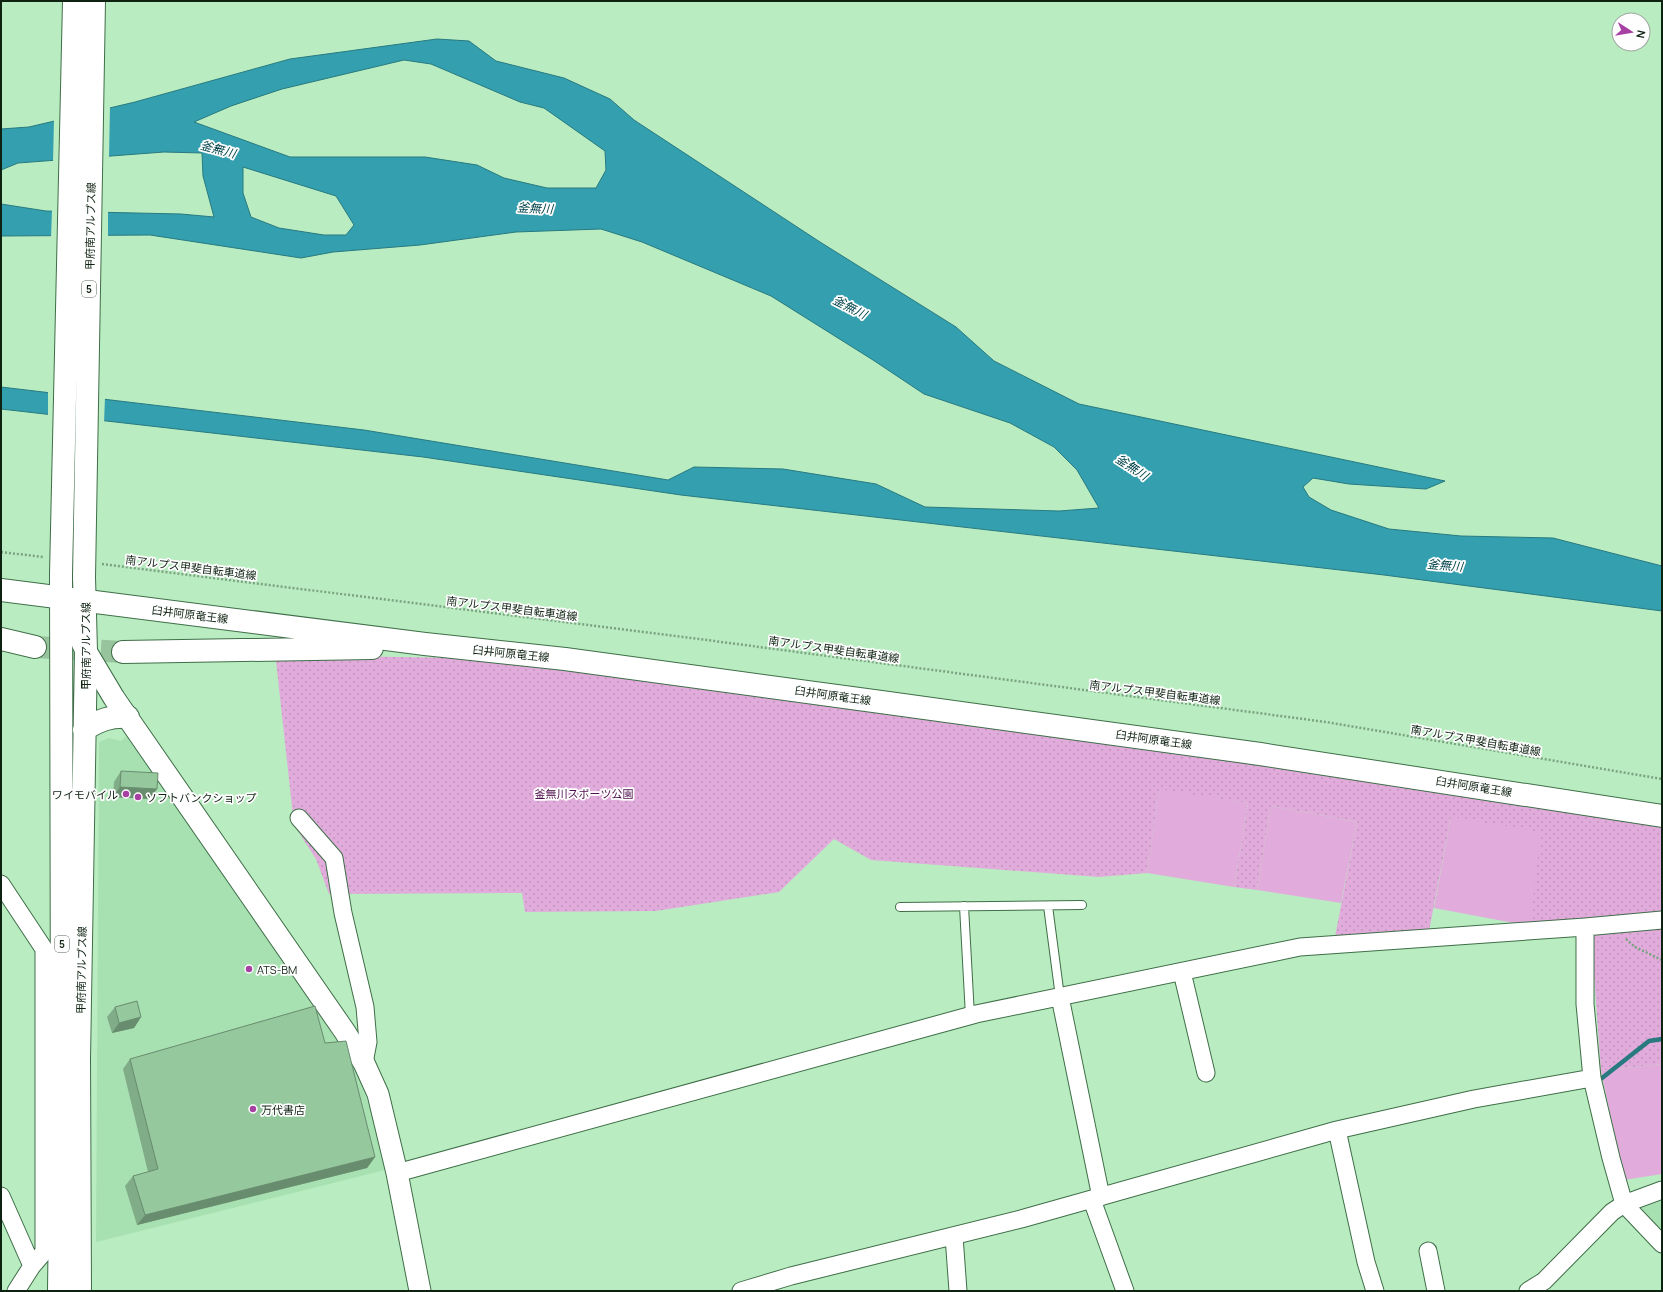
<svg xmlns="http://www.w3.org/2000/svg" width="1663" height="1292" font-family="Manrope,'Noto Sans JP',sans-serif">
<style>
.built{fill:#a8e1b1}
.green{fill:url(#green-dots)}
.pitch{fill:#e1acdc}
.water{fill:#339faf;stroke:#287a80;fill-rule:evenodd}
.pier{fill:#b9ecc0}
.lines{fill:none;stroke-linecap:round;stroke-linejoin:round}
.stream{stroke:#287a80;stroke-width:4.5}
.secondary-tunnel{stroke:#97c49d;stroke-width:22;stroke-dasharray:22 11;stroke-linecap:butt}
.service-casing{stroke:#3f6e48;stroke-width:10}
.minor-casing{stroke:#3f6e48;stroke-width:19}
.tertiary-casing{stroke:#3f6e48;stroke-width:23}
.secondary-casing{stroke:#3f6e48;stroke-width:24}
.primary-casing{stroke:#3f6e48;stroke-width:24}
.path{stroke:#7ba381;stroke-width:2.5;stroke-dasharray:2 2;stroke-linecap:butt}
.service{stroke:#fff;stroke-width:8}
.minor{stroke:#fff;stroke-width:17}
.tertiary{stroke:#fff;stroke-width:21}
.secondary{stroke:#fff;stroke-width:22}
.primary{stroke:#fff;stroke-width:22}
.primary-bridge-casing{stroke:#3f6e48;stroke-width:24;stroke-linecap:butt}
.primary-bridge{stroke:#fff;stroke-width:22}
.wall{fill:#80ac87}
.shaded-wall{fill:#688c6e}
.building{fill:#95c89d;stroke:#688c6e}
.poi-dot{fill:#a740a3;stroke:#fefefe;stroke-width:1.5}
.labels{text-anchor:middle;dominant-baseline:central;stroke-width:3.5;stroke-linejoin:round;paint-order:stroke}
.shield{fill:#fefefe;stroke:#566459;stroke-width:1}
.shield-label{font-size:10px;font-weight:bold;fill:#0e2212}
.street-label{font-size:11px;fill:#0e2212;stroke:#fefefe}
.park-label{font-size:11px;fill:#4f0f4e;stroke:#fefefe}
.poi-label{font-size:11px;fill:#0e2212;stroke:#fefefe;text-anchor:start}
.water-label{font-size:12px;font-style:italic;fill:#00434b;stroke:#fefefe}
</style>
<defs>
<pattern id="green-dots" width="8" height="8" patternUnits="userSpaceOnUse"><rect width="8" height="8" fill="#e1acdc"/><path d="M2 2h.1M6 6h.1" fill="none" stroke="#c094bc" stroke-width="1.8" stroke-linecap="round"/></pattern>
</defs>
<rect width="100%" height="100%" fill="#b9ecc0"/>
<path class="built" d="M126,736L299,980L357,1071L381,1141L385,1170L96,1242L99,742L109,738L121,741Z
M1662,1198V1238L1640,1216L1642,1205Z"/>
<path class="green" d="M340,656L460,658L853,706L1662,824V1064L1601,1071L1590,921L1530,926L1451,817L1429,931L1335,937L1357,822L1271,806L1257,890L1234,887L1248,803L1159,790L1147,873L1099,877L871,860L834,839L779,892L656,911L525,912L522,893L329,894L316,859L294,825L276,661Z"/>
<path class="pitch" d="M1159,789L1248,803L1234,887L1147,873Z
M1271,806L1357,822L1341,903L1257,890Z
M1451,817L1541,832L1530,926L1434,908Z
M1662,1064V1174L1624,1180L1601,1071Z"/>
<path class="water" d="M437,39L469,41L496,61L564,78L610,99L634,120L820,242L956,327L994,361L1079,404L1445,481L1426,489L1349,484L1313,478L1303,487L1309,497L1331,510L1389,529L1461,536L1553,538L1662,566V611L1384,575L681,495L423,457L1,409V387L364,430L668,480L694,467L783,469L876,484L925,507L1059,511L1099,508L1077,470L1054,447L1010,423L924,394L873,360L771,296L642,242L601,229L516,232L420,245L333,252L301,258L150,235L1,236V204L46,211L181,214L214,217L203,176L202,153L164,152L18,163L1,170V129L29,127L135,102L290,59ZM404,60L431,64L520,102L544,108L605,151L606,170L596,188H547L504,178L477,165L425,157H290L194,122L231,106L282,89ZM243,167L336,196L354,225L346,235H324L279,228L251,217L243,193Z"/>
<path class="pier" d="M110,106L109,158L53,162L54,119Z
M52,210L108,211V237L51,238Z
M48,390L105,397L104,424L48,417Z"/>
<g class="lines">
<path class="stream" d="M1597,1082L1649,1041L1662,1039"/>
<path class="secondary-tunnel" d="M35,647L123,652"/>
<defs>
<path id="service" d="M964,906L970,1016
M1048,906L1060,997
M900,907L1082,905"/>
<path id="minor" d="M299,818L334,858L343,913L365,1007L368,1042L364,1063
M1,884L44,949V1252L32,1266L16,1291
M1585,927V1004L1592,1078L1611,1158L1624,1204L1662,1244
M1182,972L1206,1073
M1060,997L1101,1197
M1337,1130L1366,1262L1375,1291
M397,1173L976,1014L1300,947L1585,927L1662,920
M1,1196L32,1266
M1092,1200L1125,1291
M954,1236L958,1291
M1428,1251L1436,1291
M741,1291L791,1276L1021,1219L1337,1130L1474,1099L1592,1078
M1528,1291L1544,1281L1612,1212L1624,1204L1662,1190"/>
<path id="tertiary" d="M61,597L86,651L114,698L345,1032L364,1063L378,1094L397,1173L420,1291"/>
<path id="secondary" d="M1,590L425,644L565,659L881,702L1260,754L1662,816
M1,639L35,647
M123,652L372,648"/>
<path id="primary" d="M84,730C99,720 110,716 128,717
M59,1291L62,1060L61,574
M80,1291L79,1059L86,651L84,577"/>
</defs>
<use href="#service" class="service-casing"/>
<use href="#minor" class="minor-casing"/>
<use href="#tertiary" class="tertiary-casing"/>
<use href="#secondary" class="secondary-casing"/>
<use href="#primary" class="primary-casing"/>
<path class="path" d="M1,552L43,557
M102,564L684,637L1326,722L1662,779
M1626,939L1635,947L1662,960"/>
<use href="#service" class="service"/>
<use href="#minor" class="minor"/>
<use href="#tertiary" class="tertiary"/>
<use href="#secondary" class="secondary"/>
<use href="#primary" class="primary"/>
<defs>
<path id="primary-bridge" d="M61,574L74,1
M84,577L94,1"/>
</defs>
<use href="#primary-bridge" class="primary-bridge-casing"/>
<use href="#primary-bridge" class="primary-bridge"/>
</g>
<path class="wall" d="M121,771L150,799L113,797L114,782Z
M115,1007L141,1017L134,1028L112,1033L107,1017Z
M130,1059L375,1157L367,1168L137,1225L125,1186L133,1176L148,1172L123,1069Z"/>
<path class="shaded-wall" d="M120,787L157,789L150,799L113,797Z
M141,1017L134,1028L112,1033L119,1023Z
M375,1157L367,1168L137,1225L145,1215Z"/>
<path class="building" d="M121,771L158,773L157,789L120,787Z
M137,1001L141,1017L119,1023L115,1007Z
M315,1006L325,1043L346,1041L375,1157L145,1215L133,1176L158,1169L130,1059Z"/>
<g class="poi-dot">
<circle cx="126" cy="794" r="4"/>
<circle cx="138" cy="797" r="4"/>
<circle cx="249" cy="969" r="4"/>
<circle cx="253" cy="1109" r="4"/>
</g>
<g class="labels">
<g class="shield">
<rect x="82" y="281" width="14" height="16" rx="3"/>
<rect x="55" y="936" width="14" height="16" rx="3"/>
</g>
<g class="shield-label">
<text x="89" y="289">5</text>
<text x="62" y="944">5</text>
</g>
<g class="street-label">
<text transform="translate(90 226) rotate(-89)">甲府南アルプス線</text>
<text transform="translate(191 567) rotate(7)">南アルプス甲斐自転車道線</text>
<text transform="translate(512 608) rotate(7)">南アルプス甲斐自転車道線</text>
<text transform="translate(190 614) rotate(7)">臼井阿原竜王線</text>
<text transform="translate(85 646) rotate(-90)">甲府南アルプス線</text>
<text transform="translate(834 649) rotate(8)">南アルプス甲斐自転車道線</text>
<text transform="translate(511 653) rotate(6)">臼井阿原竜王線</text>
<text transform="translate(1155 692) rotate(7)">南アルプス甲斐自転車道線</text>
<text transform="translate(833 695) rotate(8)">臼井阿原竜王線</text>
<text transform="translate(1154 739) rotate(8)">臼井阿原竜王線</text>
<text transform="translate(1476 740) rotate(10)">南アルプス甲斐自転車道線</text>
<text transform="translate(1474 786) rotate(9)">臼井阿原竜王線</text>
<text transform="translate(81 970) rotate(-89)">甲府南アルプス線</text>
</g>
<g class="park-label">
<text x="584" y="793">釜無川スポーツ公園</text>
</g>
<g class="poi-label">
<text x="118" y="794" text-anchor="end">ワイモバイル</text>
<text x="146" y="797">ソフトバンクショップ</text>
<text x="257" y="969">ATS-BM</text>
<text x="261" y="1109">万代書店</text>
</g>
<g class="water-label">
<text transform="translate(218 149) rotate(15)">釜無川</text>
<text transform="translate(535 208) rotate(3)">釜無川</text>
<text transform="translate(850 307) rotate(27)">釜無川</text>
<text transform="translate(1132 467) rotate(33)">釜無川</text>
<text transform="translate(1445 565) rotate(5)">釜無川</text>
</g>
</g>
<rect width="1663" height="1292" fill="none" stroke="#0e2212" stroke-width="4"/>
<g transform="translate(1631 32) rotate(102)"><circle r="19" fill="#fefefe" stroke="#9ea6a0"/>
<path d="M0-3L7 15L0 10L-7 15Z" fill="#a740a3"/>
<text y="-6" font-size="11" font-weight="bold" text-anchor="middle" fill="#0e2212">N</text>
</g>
</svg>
